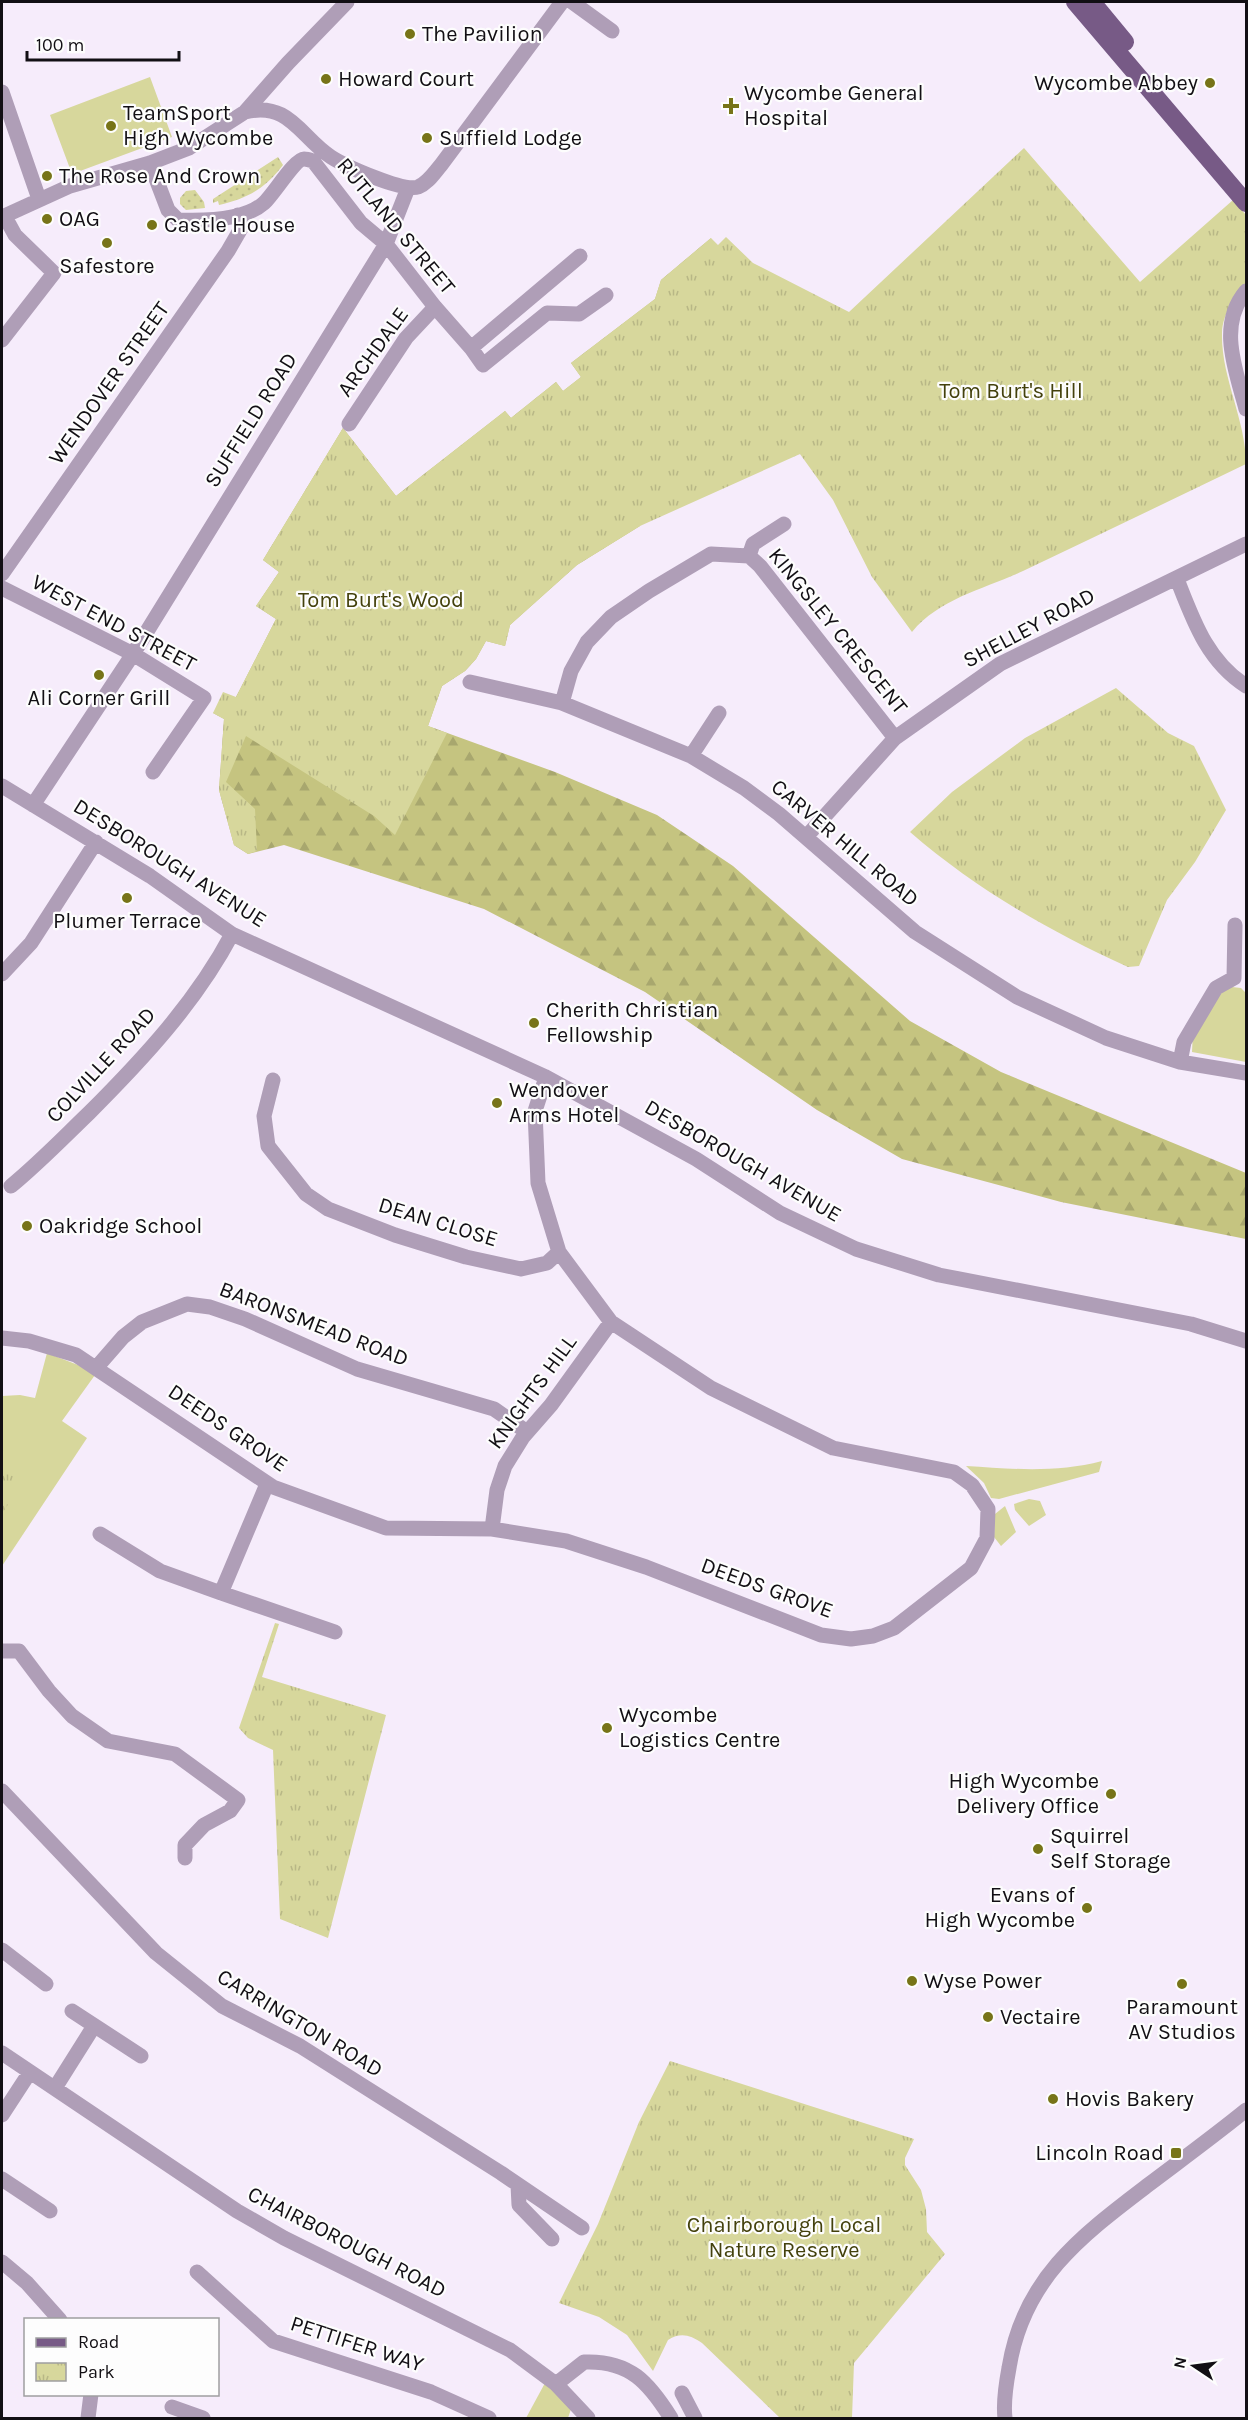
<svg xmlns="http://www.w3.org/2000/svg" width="1248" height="2420" font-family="Karla,sans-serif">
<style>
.grass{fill:#d7d79c}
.forest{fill:url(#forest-firs)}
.park{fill:url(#park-tufts)}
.garden{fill:url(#garden-dots)}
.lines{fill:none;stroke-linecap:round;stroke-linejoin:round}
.minor{stroke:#af9eb7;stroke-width:15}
.major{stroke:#775a86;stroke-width:18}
.poi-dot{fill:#777418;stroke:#fdfdfd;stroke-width:2}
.labels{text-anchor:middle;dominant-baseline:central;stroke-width:4.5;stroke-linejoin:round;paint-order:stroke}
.poi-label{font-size:22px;fill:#120f14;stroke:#fdfdfd;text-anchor:start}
.street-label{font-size:22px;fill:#120f14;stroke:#fdfdfd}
.park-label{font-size:22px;fill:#43410c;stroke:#fdfdfd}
</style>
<defs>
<pattern id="forest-firs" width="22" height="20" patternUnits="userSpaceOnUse" patternTransform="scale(1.5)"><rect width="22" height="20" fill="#c5c480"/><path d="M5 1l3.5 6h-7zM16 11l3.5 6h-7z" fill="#a8a76e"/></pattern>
<pattern id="park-tufts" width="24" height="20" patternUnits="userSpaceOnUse" patternTransform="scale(1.5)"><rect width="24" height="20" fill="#d7d79c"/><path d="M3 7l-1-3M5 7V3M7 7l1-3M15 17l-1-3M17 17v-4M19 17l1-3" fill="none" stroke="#b8b786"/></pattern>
<pattern id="garden-dots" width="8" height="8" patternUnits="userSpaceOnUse" patternTransform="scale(1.5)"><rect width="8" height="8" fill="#d7d79c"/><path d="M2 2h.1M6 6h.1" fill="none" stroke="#b8b786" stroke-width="1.8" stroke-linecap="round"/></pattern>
</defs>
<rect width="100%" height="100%" fill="#f6ecfb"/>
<path class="grass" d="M150,77L172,137L72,174L50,115Z
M1232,987L1241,988L1246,993V1062L1192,1052L1193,1031L1217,992Z
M47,1353L78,1365L95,1375L62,1421L87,1438L2,1566V1396L20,1395L35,1398Z
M1102,1461L1099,1472L999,1499L991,1498L984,1483L966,1466C1013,1469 1056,1473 1102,1461Z
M1029,1499L1040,1501L1046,1515L1029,1526L1015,1510L1014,1504Z
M1005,1506L1016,1532L1001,1546L994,1537L995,1514Z
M545,2383L571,2409L568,2418H526Z"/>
<path class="forest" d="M711,238L640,526L577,565L510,625L505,646L486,641L476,659L465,671L442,686L428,726L555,772L657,815L733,866L910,1021L1001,1072L1246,1173V1239L1061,1202L902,1159L817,1110L645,992L484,909L284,845L248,854L234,845L219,790L224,719L213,713L236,697L276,619L256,606L279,572L263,560L343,428L396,496L505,411L511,418L556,382L563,391L581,377L571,363L655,299L661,280Z"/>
<path class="park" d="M1024,148L1140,282L1233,200L1246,215C1246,226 1248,278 1245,284C1235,301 1223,311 1222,333C1221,378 1246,419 1246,464C1172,500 1098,535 1023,571C985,589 940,598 912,632L872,577L833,500L800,454L640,526L577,565L510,625L505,646L486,641L476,659L465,671L442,686L428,726L447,733L395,835L374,816L246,736L226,782L255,809L257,851L248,854L234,845L219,790L224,719L213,713L223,692L236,697L276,619L256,606L279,572L263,560L343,428L396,496L505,411L511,418L556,382L563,391L581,377L571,363L655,299L661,280L711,238L718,245L726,237L753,263L849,312Z
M1116,688L1168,733L1194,746L1226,810L1195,862L1167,900L1139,966L1128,967C1049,931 976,889 910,832L952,792L1025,738Z
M2,1450L19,1459L12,1498L2,1514Z
M275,1623L279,1624L262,1677L386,1715L328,1938L280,1919L273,1750L248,1738L239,1728Z
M670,2061L914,2139L905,2158V2165L921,2190L926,2209L927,2232L945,2254L854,2363L852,2418H780L702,2343C690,2335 681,2332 668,2340L653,2371L627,2335L599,2317L559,2303L598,2224L639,2122Z"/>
<path class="garden" d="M278,157L283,165C266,188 247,199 219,205L218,201L213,203V199Z
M195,190L204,202L205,208L186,210L180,204V198L186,191Z"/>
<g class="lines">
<path class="minor" d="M572,2L612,31
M2,92L39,199
M245,112C290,101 300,137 331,157C345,166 403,192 418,187C428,183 434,173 441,165L562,2
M150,163L168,210L178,220C203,221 244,221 264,203C273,195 295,159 304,159C307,159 310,160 313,161L361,223L386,244L435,307L471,348L580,256
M2,217L70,186L150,163L189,148L245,112L288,63L347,2
M1246,291C1217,325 1236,371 1246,409
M2,340L54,273L15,235L9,224
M471,348L483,365L547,313L579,314L606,295
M349,424L406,338L435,307
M749,556L753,544L784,524
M2,574L228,251L243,225L238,215
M1177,579C1193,620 1207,661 1246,686
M2,588L133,654L204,698L153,772
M470,682L562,703L691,756L744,788L779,814L915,932L1017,997L1106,1038L1180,1062L1246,1073
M562,703L571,671L587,642L611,617L649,591L711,554L749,556L760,566L895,738
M691,756L719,713
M2,786L150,876L232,934L546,1077L696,1159L780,1213L856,1249L939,1275L1191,1324L1246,1341
M33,805L133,654L386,244L408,188
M806,837L895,738L1000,664L1246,544
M2,974L31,943L96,842
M1180,1062L1184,1042L1216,988L1234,978L1235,925
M273,1080L264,1116L268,1146L306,1194L328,1209L395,1235L466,1257L521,1269L547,1263L559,1252
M11,1186C39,1163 63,1138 89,1113C143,1059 196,1002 232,934
M2,1338L29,1341L76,1355L273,1487L386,1528L492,1529L566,1541L646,1567L821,1635L851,1639L873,1636L894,1628L971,1568L987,1538L988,1509L972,1485L954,1472L833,1448L711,1388L611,1322L559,1252L538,1183L535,1111L546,1077
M96,1368L123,1337L142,1322L187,1304L210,1307L245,1319L357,1369L494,1409L527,1432
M492,1529L497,1490L505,1466L523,1437L551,1405L611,1322
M100,1534L160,1571L221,1593L267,1484
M221,1593L335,1632
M2,1651H19L49,1691L72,1716L108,1741L175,1754L238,1800L230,1811L204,1825L185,1845V1858
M2,1791L156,1953L222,2006L300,2046L501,2173L582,2228
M2,1950L46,1984
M72,2011L141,2056
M2,2053L237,2211L284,2238L510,2350L556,2384L588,2418
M55,2088L94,2026
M2,2115L30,2072
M2,2179L50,2211
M518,2185L519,2205L552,2239
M2,2262L27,2283L60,2320
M197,2272L273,2341L431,2392L489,2418
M556,2384L584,2362C630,2360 649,2383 671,2418
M682,2393L695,2418
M172,2407L203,2418
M88,2418L91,2394
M1005,2418C1003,2402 1006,2384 1009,2368C1023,2279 1081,2236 1148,2185C1181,2160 1214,2136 1246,2110"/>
<path class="major" d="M1075,2L1246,203
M1092,2L1125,42"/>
</g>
<g class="poi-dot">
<circle cx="410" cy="34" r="6"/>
<circle cx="326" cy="79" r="6"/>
<circle cx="1210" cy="83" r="6"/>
<path d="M728 97h6v6h6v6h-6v6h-6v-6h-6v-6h6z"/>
<circle cx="111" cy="126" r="6"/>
<circle cx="427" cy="138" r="6"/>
<circle cx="47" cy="176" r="6"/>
<circle cx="47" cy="219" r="6"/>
<circle cx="152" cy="225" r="6"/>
<circle cx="107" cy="243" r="6"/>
<circle cx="99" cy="675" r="6"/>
<circle cx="127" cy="898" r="6"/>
<circle cx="534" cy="1023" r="6"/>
<circle cx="497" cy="1103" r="6"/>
<circle cx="27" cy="1226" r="6"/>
<circle cx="607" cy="1728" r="6"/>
<circle cx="1111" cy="1794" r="6"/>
<circle cx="1038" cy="1849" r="6"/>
<circle cx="1087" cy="1908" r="6"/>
<circle cx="912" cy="1981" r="6"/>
<circle cx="1182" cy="1984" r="6"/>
<circle cx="988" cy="2017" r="6"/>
<circle cx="1053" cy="2099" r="6"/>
<rect x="1170" y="2147" width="12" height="12" rx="3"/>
</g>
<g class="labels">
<g class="poi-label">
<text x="422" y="34">The Pavilion</text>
<text x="338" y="79">Howard Court</text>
<text x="1198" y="83" text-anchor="end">Wycombe Abbey</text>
<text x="744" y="93">Wycombe General<tspan x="744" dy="25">Hospital</tspan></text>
<text x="123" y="113">TeamSport<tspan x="123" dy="25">High Wycombe</tspan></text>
<text x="439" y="138">Suffield Lodge</text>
<text x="59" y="176">The Rose And Crown</text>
<text x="59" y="219">OAG</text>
<text x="164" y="225">Castle House</text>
<text x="107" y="266" text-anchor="middle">Safestore</text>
<text x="99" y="698" text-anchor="middle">Ali Corner Grill</text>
<text x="127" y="921" text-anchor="middle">Plumer Terrace</text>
<text x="546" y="1010">Cherith Christian<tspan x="546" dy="25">Fellowship</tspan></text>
<text x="509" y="1090">Wendover<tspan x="509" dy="25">Arms Hotel</tspan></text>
<text x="39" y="1226">Oakridge School</text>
<text x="619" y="1715">Wycombe<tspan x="619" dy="25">Logistics Centre</tspan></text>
<text x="1099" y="1781" text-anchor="end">High Wycombe<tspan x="1099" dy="25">Delivery Office</tspan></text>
<text x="1050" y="1836">Squirrel<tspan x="1050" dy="25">Self Storage</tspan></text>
<text x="1075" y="1895" text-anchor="end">Evans of<tspan x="1075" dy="25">High Wycombe</tspan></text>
<text x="924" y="1981">Wyse Power</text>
<text x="1182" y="2007" text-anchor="middle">Paramount<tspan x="1182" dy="25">AV Studios</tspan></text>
<text x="1000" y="2017">Vectaire</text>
<text x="1065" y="2099">Hovis Bakery</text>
<text x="1164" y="2153" text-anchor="end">Lincoln Road</text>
</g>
<g class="street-label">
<text transform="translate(396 226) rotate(50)">RUTLAND STREET</text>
<text transform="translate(373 352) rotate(-54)">ARCHDALE</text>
<text transform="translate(109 383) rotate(-55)">WENDOVER STREET</text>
<text transform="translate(251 420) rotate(-58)">SUFFIELD ROAD</text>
<text transform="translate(114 623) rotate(28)">WEST END STREET</text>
<text transform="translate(1029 628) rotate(-28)">SHELLEY ROAD</text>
<text transform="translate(838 631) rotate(51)">KINGSLEY CRESCENT</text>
<text transform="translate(845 843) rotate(40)">CARVER HILL ROAD</text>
<text transform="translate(170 863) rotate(32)">DESBOROUGH AVENUE</text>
<text transform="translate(101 1065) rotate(-47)">COLVILLE ROAD</text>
<text transform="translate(743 1161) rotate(30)">DESBOROUGH AVENUE</text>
<text transform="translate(438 1222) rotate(17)">DEAN CLOSE</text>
<text transform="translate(314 1324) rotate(21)">BARONSMEAD ROAD</text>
<text transform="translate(532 1392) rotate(-54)">KNIGHTS HILL</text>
<text transform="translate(228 1428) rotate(34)">DEEDS GROVE</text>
<text transform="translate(767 1588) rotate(20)">DEEDS GROVE</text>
<text transform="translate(300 2023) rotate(31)">CARRINGTON ROAD</text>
<text transform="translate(347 2242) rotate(27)">CHAIRBOROUGH ROAD</text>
<text transform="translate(357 2344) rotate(18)">PETTIFER WAY</text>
</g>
<g class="park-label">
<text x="1011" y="391">Tom Burt's Hill</text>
<text x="381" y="600">Tom Burt's Wood</text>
<text x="784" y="2225">Chairborough Local<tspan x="784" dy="25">Nature Reserve</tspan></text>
</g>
</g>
<rect width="1248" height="2420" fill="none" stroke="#120f14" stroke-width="6"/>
<rect x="24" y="2318" width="195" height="78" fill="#fdfdfd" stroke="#9f9ea0" stroke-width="1.5"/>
<rect x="36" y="2338" width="30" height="9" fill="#775a86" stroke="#9f9ea0" stroke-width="1.5"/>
<text x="78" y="2348" font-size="18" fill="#120f14">Road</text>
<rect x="36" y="2363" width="30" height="18" fill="url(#park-tufts)" stroke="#9f9ea0" stroke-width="1.5"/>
<text x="78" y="2378" font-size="18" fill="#120f14">Park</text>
<g transform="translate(1194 2366) rotate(283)" stroke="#fdfdfd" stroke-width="4.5" paint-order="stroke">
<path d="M0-4.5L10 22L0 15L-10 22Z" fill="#120f14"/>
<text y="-9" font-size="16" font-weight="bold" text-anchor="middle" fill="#120f14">N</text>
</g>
<path d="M27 51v9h152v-9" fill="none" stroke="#120f14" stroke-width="3"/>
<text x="36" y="51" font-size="18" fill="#120f14" stroke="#fdfdfd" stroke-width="4.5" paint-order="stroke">100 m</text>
</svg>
